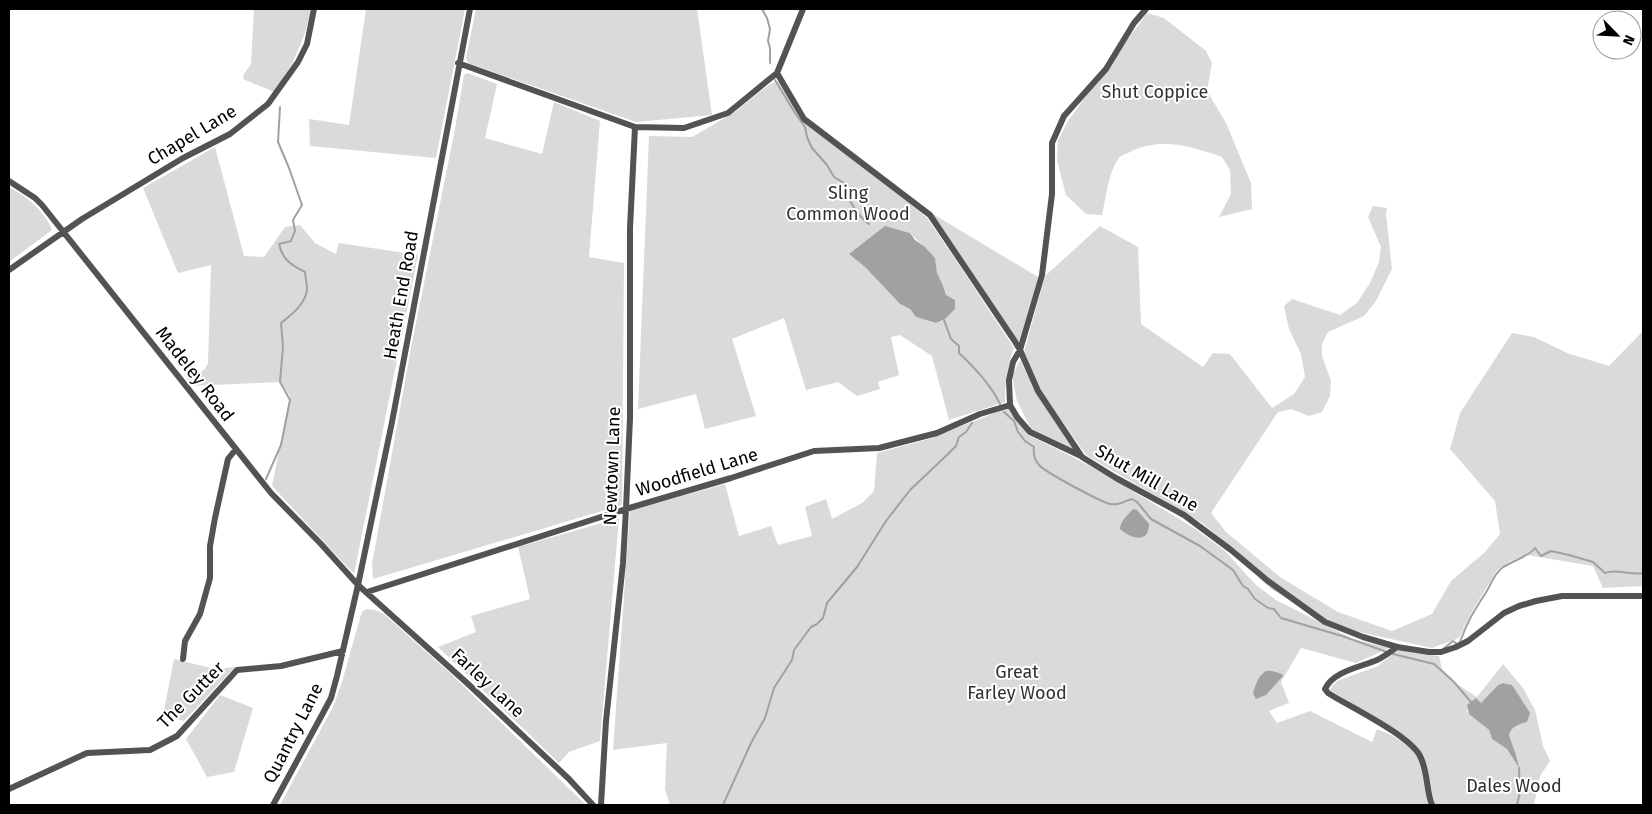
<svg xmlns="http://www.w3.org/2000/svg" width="1652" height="814" font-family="'Fira Sans',sans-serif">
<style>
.green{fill:#dadada;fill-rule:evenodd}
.water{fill:#a1a1a1}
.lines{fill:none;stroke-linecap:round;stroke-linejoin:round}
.stream{stroke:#a1a1a1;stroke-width:2}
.minor{stroke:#535353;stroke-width:6}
.labels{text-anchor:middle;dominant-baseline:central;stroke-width:4;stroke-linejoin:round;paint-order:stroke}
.park-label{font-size:18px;fill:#313131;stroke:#fff}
.street-label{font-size:18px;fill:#000;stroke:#fff}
</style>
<rect width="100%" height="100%" fill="#fff"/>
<path class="green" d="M254,9H312L304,36L292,64L274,92L243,79L244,74L251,64Z
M366,9H465L436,158L310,146L309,119L349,125Z
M476,9H697L712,115L636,122L468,63L466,58Z
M1147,13L1164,18L1206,51L1212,63L1207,91L1226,123L1251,183L1252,209L1219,217L1231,194L1230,170L1222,157C1192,146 1158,136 1128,153C1124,154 1120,156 1118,159C1108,175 1106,197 1102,215L1086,214L1066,195L1057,160L1058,140L1068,121Z
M467,73L497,84L485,138L542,154L554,102L600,121L589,257L624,263L622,505L373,579L372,564L411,348L455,129L464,75Z
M778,81L804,121L811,128L859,160L927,218L956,260L1014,348C1007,366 1005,383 1005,402L949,420L932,356L900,335L891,337L899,375L878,382L880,389L857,396L838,382L806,390L784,318L732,339L756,416L705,429L696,394L638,409L649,136L692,137L735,112L770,84ZM885,227L910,233L935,258L937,273L942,283L946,295L945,319L936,323L916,317L910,309L900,304L865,267L849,254Z
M215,147L244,256L264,257L285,227L300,225L315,243L336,254L339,243L418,255L354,574L272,486L290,396L280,382L191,386L185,374L193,377L205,369L208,363L211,265L178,273L143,188Z
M9,187C26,196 45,211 52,230L9,262Z
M1373,206L1387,208L1386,214L1392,269L1376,301L1364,316L1328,332L1322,344V356L1331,381L1330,396L1322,412L1309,416L1291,409L1278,412L1211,513L1226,532L1280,577L1338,612L1392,631L1432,614L1451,581L1485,552L1500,534L1495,501L1450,449L1460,413L1512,333L1534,337L1567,353L1609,366L1643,331V586L1603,588L1593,566L1527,555L1510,561L1497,570L1473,610L1459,638L1432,648L1341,628L1271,589L1263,582L1231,547L1202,523L1086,455L1041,391L1024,352L1045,276L1100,226L1138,247L1141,324L1203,367L1213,353L1230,354L1272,408L1294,394L1305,377L1301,354L1289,329L1284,306L1292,299L1340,315L1357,303L1370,283L1379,262L1381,247L1368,217Z
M933,214L1038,277L1019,343Z
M1020,360L1037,394L1075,451L1032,431L1017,401L1012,376Z
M1012,406L1028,435L1077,459L1111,478L1194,528L1224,550L1256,585L1276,600L1353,639L1389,648L1356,663L1301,648L1281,682L1289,703L1269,711L1277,723L1310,711L1372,742L1377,729C1391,734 1411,745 1419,759C1424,768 1427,794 1429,805H670L665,789L667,743L613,750L630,511L725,484L739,536L771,526L778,545L812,536L805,507L826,499L832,519L862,503L874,491L877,453L929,439Z
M619,518L600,741L569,752L559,763L438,647L476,632L471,616L530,599L518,547Z
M366,609L375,610L384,614L450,673L586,805H280L333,707L342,682L360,618L362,612Z
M1399,649L1413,653L1439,656L1442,669L1457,684L1477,697L1503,664L1523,688L1535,710L1543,746L1550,761L1540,776L1534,805H1435L1423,755L1417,747L1383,722L1330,690L1332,686L1337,681L1378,666ZM1503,683L1512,685L1518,697L1524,703L1527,722C1519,724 1511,727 1509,735L1516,755L1518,767L1507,749L1492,739L1489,730L1469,714L1467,711L1468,707L1481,703L1498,685Z
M174,659L215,669L235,667L184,721L173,718L174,711L164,710Z
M220,695L253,708L234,772L207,777L186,739Z"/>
<path class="water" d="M885,226L910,233L915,240L925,247L935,258L937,273L942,283L946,295L955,300V309L945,319L936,323L916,317L910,309L900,304L865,267L849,254Z
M1133,509L1137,510L1149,524C1149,544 1131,539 1120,529C1120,521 1128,515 1133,509Z
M1266,671H1272L1282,674L1283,676L1266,695L1256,699L1253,693C1256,684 1258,676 1266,671Z
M1503,683L1512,685L1530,713L1527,722C1519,724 1511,727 1509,735L1516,755L1519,768L1507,749L1492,739L1489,730L1469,714L1467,705L1476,698L1481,703L1498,685Z"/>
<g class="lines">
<path class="stream" d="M762,9L767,18L770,29L768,41L770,48V63
M775,80L795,113L805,127L807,137L812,148L827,165L834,177L844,183C848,200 856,214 869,224
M944,320L951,339L959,346V353C974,367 991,385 1000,404
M1004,412L1014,421L1018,432L1025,441L1034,447C1033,453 1034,459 1039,465C1045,472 1099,501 1110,504C1118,506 1124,501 1132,499L1137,502L1151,519L1200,546L1233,570L1243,586L1248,589L1255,599L1268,608L1274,609L1281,618L1342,636L1387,652
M266,479L281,445L290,400L280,382L283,347L281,323C291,315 307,303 307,288C307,283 305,277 305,272C291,265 282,259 279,244L291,241L295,231L293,220L302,205L289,168L278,142L280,107
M1460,642C1467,622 1474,611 1485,594C1491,585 1493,575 1502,568C1513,560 1527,558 1535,548L1541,556L1551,551L1569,555L1593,562L1605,573C1617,568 1631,576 1643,573
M1443,649L1453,641L1457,644
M1393,654L1434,664L1453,681L1471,702
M723,805L751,743L765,718L774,688L792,660L794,650L811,627L817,624L823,618L827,603L857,567L886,521L910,490L948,454L956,446L959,437L966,432L972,423
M1517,805L1520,792L1519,768"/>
<path class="minor" d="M458,63L635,127L684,128L728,113L777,73L803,9
M777,73L804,119L930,215L1014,340L1020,350L1038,391L1082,457L1116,478L1184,515L1231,550L1268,581L1325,622L1363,637L1397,647L1429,652H1441L1456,647L1468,641L1504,613L1519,606L1536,601L1562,596H1643
M9,181L35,198L42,205L271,493L321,544L358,585L467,683L569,779L593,805
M9,270L82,219L183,158L230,134L268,104L298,62L307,44L314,9
M1010,405L1017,417L1030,432L1081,456
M367,592L626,509L731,478L814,451L879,448L937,433L980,414L1010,405L1009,380L1013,362L1020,350L1042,275L1052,194V143L1064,116L1106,69L1134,23L1146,9
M1397,647C1390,652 1384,657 1377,660C1361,667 1333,671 1325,689L1328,693C1350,707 1409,735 1420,756C1428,771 1426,790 1432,805
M183,659L185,641L200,614L210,578V546L215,518L228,459L236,449
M9,789L87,753L150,750L177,736L237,670L281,666L343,651
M273,805L323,713L331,698L337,676L358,585L392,422L470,9
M601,805L606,721L623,563L626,509L630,418V228L635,127"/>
</g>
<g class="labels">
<g class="park-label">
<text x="1155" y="92">Shut Coppice</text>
<text x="848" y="193">Sling<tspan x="848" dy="21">Common Wood</tspan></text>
<text x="1017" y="672">Great<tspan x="1017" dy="21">Farley Wood</tspan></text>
<text x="1514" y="786">Dales Wood</text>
</g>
<g class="street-label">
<text transform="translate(192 135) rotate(-31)">Chapel Lane</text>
<text transform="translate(401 295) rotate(-80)">Heath End Road</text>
<text transform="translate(195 374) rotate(52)">Madeley Road</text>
<text transform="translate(612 466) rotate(-88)">Newtown Lane</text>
<text transform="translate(697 472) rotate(-17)">Woodfield Lane</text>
<text transform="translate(1147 478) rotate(30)">Shut Mill Lane</text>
<text transform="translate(488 683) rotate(43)">Farley Lane</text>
<text transform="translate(191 695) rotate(-45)">The Gutter</text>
<text transform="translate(293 733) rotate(-63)">Quantry Lane</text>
</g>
</g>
<rect width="1652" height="814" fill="none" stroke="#000000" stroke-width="20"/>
<g transform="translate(1617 35) rotate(114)"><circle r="24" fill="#ffffff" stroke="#999999"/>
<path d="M0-4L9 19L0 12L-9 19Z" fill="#000000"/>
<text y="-8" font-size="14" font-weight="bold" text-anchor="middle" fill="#000000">N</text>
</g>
</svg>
